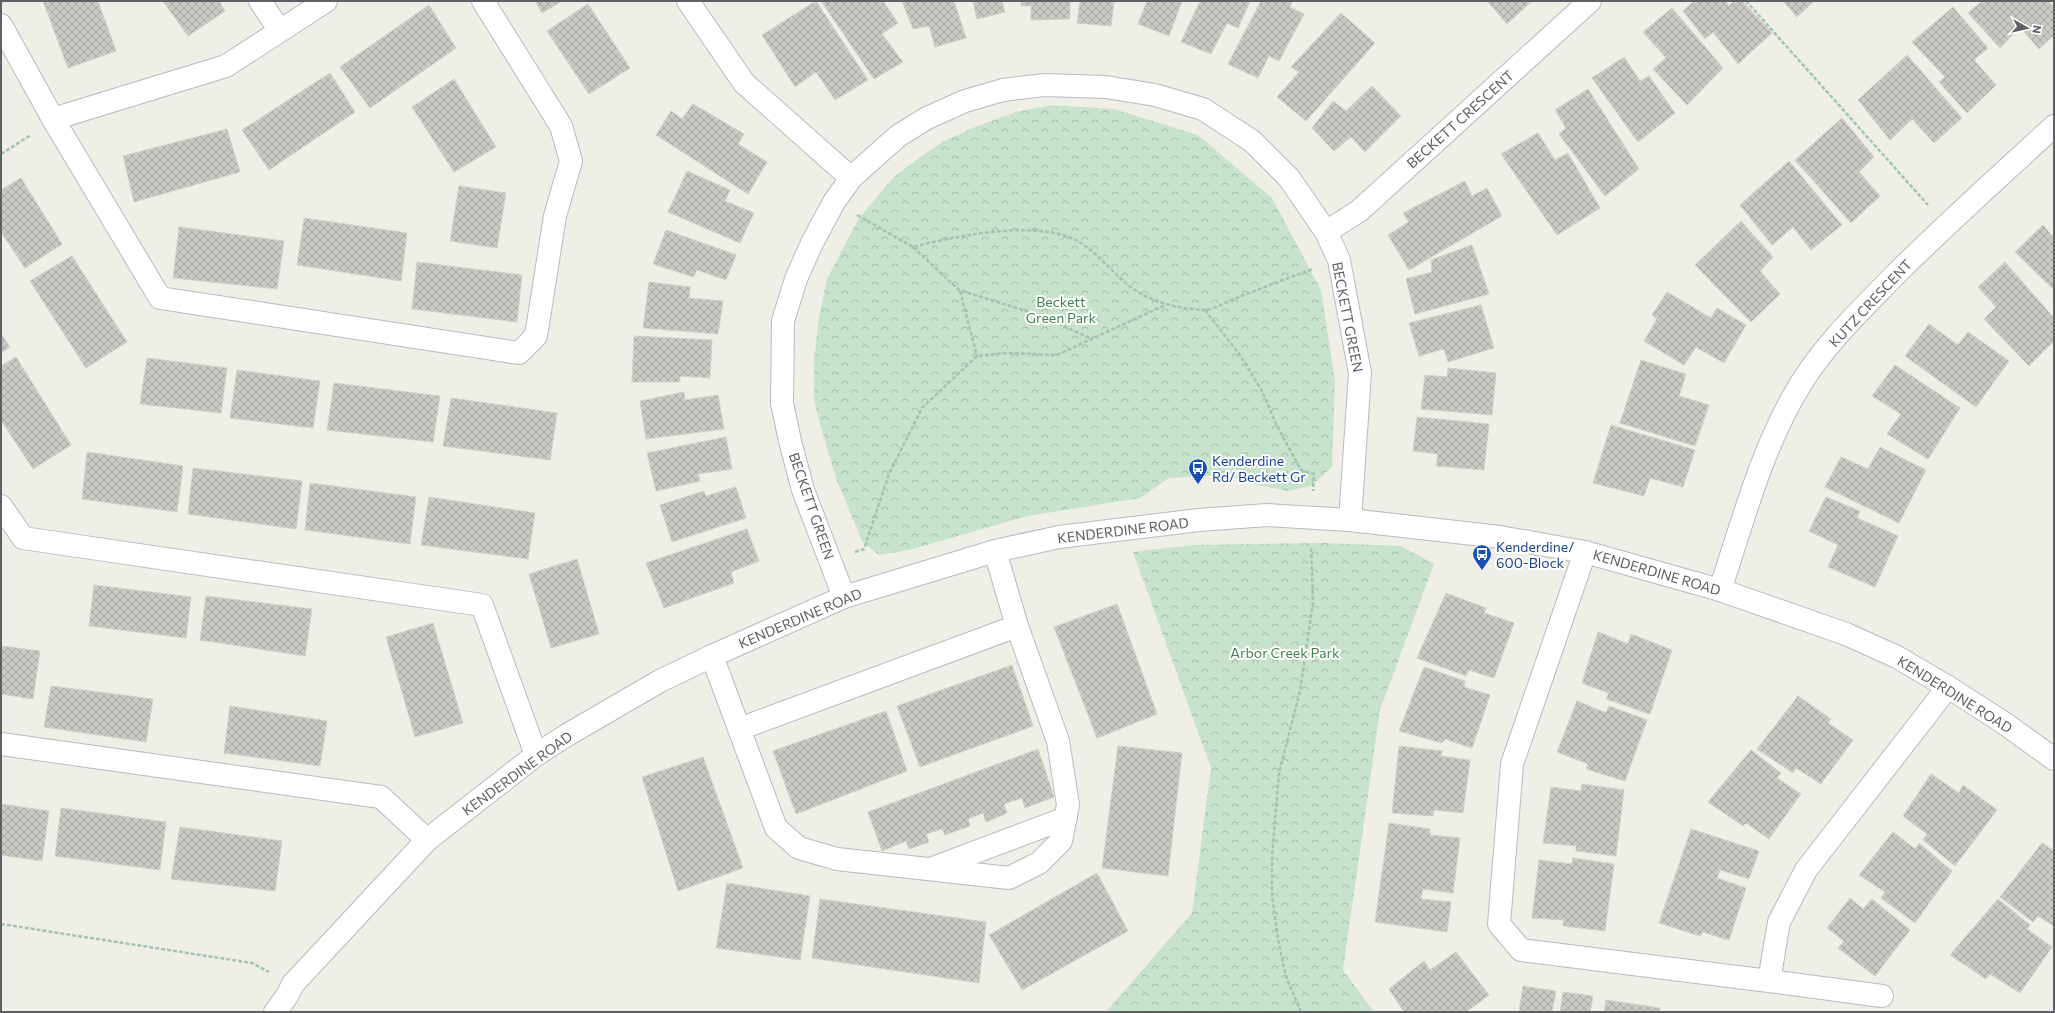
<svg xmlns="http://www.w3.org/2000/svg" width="2055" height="1013" font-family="Commissioner,sans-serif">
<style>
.forest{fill:url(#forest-crowns)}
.building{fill:url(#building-cross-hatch);stroke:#d3d2c6}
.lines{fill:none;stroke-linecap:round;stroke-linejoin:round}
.minor-casing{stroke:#b9babf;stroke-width:24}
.tertiary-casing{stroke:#b9babf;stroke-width:24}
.path{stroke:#a0c4b2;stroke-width:2.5;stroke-dasharray:4 2;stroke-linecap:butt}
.minor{stroke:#fff;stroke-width:22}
.tertiary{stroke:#fff;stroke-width:22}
.labels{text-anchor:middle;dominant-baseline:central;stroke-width:4;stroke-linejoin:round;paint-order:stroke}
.street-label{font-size:14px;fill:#5e6066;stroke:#fff}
.park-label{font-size:14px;fill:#408350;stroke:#fff}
.transit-label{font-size:14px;fill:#164399;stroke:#fff;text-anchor:start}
</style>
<defs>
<pattern id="forest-crowns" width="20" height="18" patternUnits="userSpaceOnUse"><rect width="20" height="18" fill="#c7e3cc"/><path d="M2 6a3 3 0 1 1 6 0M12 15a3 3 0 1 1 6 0" fill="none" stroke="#a5bba9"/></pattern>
<pattern id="building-cross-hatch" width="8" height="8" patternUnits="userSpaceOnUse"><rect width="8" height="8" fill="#cbc9c4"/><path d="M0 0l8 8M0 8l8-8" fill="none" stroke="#a8a7a3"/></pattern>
</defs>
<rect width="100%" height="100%" fill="#efefe7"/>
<path class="forest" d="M1052,105L1114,109L1198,135L1272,198L1321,290L1335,381L1332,467L1311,486L1288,491L1243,482L1232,475L1169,478L1140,498L1028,516L909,550L879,555L862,541L836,478L823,435L814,400V360L819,317L827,279L859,218L894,177L919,158L944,141L975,127L1016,112Z
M1323,543L1401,546L1434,564L1380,710L1343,970L1374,1012H1106L1192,913L1211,768L1133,552L1194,545Z"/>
<path class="building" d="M43,1H98L116,51L68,68Z
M163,1H219L225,11L188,36Z
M535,1H562L542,13Z
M816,1L868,80L835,100L816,72L795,87L762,35Z
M821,1H883L898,23L882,34L903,62L874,79Z
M902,1H954L966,38L935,47L929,26L913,29Z
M973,1H1002L1005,12L977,19Z
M1021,1H1070V19L1031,20V6H1021Z
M1080,1H1114L1111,26L1077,23Z
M1147,1H1182L1169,36L1138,24Z
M1200,1H1250L1238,28L1227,23L1211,54L1181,42Z
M1261,1H1292L1290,7L1304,14L1279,61L1269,56L1258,78L1228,64Z
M1487,1H1532L1507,24Z
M1694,1H1725L1729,6L1734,1H1742L1772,33L1738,64L1713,32L1705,39L1683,11Z
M1783,1H1814L1797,17Z
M1982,1H2048L2054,7V35L2039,49L2020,27L2000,48L1968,13Z
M588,4L630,68L589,94L547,31Z
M429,5L456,48L370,108L340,67Z
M1953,7L1988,48L1974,60L1996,85L1967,113L1939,82L1945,77L1912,42Z
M1672,8L1723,68L1687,105L1653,69L1666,58L1643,32Z
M1341,13L1375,43L1306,121L1277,97L1299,72L1291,67Z
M1907,55L1962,118L1934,143L1912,119L1890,140L1858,100Z
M1624,57L1640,81L1649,76L1675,113L1638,142L1592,78Z
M330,73L355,112L269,170L242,130Z
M454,79L496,147L454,172L412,107Z
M1372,86L1401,116L1365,152L1351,137L1334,151L1312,128L1333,101L1346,111Z
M1588,89L1639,169L1605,196L1559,134L1566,128L1555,110Z
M693,104L744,134L738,144L767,162L748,194L656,135L671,111L682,119Z
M1842,118L1874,157L1859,172L1880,196L1851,223L1795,160Z
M227,129L240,172L134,202L123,156Z
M1538,133L1555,160L1568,153L1600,208L1557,235L1501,154Z
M1789,161L1842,225L1811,250L1793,227L1772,245L1740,205Z
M687,171L730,190L725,201L754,213L740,243L668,212Z
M21,178L62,244L25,268L1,232V190Z
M1465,181L1472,196L1487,188L1502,216L1409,270L1388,235L1409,222L1403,213Z
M459,186L506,193L497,248L450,241Z
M304,218L407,233L401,281L297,265Z
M1741,221L1773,257L1760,271L1780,294L1751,322L1695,265Z
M2043,225L2054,238V290L2015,252Z
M179,227L284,241L277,289L173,278Z
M666,230L736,255L726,280L697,270L693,277L653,264Z
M1472,245L1489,294L1415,314L1406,279L1432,272L1431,260Z
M72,256L127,342L86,368L30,281Z
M417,262L522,275L517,322L412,309Z
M2005,262L2054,318V341L2029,366L1984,319L1996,307L1978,287Z
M649,282L690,287L689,298L723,301L718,334L643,328Z
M1667,292L1711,318L1717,308L1746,325L1724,363L1696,347L1684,365L1644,341L1657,319L1652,315Z
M1481,305L1494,348L1448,362L1444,349L1419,356L1409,323Z
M1929,324L1958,345L1968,332L2009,361L1976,407L1905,356Z
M1,334L10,347L1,353Z
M634,336L712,340L710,378L680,376V382H632Z
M16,357L71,445L33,469L1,420V366Z
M147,358L227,368L221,413L140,404Z
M1641,360L1686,374L1679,396L1709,405L1695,446L1620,423Z
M1895,365L1960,408L1928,459L1887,434L1901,414L1872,396Z
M1448,368L1496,373L1492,415L1421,409L1425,375L1447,377Z
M237,370L320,381L313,428L230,418Z
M334,383L440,396L433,442L327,430Z
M684,392L685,400L718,395L724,429L646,439L640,401Z
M451,398L557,413L550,460L443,446Z
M1417,417L1489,424L1484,470L1436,466L1438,454L1413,451Z
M1611,425L1695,450L1683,487L1650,478L1644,496L1593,483Z
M726,437L732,469L698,474L700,481L656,491L647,453Z
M1880,447L1926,470L1899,523L1825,487L1841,457L1868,469Z
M87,452L183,466L177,512L82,499Z
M193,468L302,481L296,529L188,514Z
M310,483L416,497L410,544L305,530Z
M736,487L746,518L672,542L660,505L704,491L706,496Z
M429,497L535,513L528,559L421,545Z
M1826,497L1860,511L1857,518L1898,536L1875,587L1828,567L1838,545L1809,531Z
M747,529L759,561L731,572L734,583L664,608L646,563Z
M577,559L599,634L551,648L529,574Z
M94,585L191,597L186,638L89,626Z
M1446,593L1486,608L1484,613L1514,623L1494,678L1469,670L1466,676L1417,658Z
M206,596L312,609L305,656L200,640Z
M1117,604L1157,714L1097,738L1054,627Z
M433,623L463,723L415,737L386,637Z
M1598,632L1628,644L1631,634L1672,650L1650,714L1606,699L1609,693L1582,683Z
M1,646L40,651L33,699L1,694Z
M1012,665L1033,726L920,767L897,706Z
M1424,667L1465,681L1464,687L1490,695L1472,748L1445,739L1442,743L1399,731Z
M51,686L153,699L146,742L44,727Z
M1798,696L1831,719L1828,723L1853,740L1821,784L1796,768L1793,773L1757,749Z
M1577,701L1606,713L1609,706L1647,720L1625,781L1586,769L1588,764L1557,752Z
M230,706L327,721L320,766L224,753Z
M886,711L907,771L796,814L773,751Z
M1118,746L1182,753L1168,876L1102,868Z
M1399,746L1442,751L1441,756L1470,760L1463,813L1434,810L1433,816L1392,813Z
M1038,749L1054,797L1025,808L1022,798L1004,804L1007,813L986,822L983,813L968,819L970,826L945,835L942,829L926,834L929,842L909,849L906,841L882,851L868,812Z
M1751,750L1781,773L1777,778L1801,794L1769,839L1746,823L1743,826L1708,802Z
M703,757L743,868L678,891L642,777Z
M1931,774L1959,793L1963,785L1997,810L1955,866L1923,840L1927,834L1903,816Z
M1582,784L1624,790L1616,856L1576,851V846L1543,843L1551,787L1581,791Z
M1,804L49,811L42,861L1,855Z
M61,808L166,822L160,870L55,856Z
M1389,823L1430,829V835L1460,838L1453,893L1423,889L1421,899L1451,902L1447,932L1375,922Z
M180,827L282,841L275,891L171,879Z
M1691,829L1759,851L1749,879L1720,870L1717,878L1746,888L1729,940L1703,932L1700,936L1659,923Z
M1893,832L1915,849L1919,843L1952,871L1915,923L1881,898L1885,892L1859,875Z
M2042,843L2054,851V926L2038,916L2033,922L2000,897Z
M1573,858L1614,864L1605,931L1563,926L1564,920L1532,918L1539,860L1572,864Z
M1097,873L1128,931L1022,990L989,935Z
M727,883L810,896L800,960L716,948Z
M1850,898L1863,909L1872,899L1910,930L1875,976L1838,948L1844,941L1827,928Z
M820,899L986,922L979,983L812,958Z
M1998,899L2030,925L2027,929L2052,947L2020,993L1990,974L1986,979L1950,955Z
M1456,952L1489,995L1466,1012H1404L1389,989L1424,961L1430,970Z
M1523,986L1556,991L1552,1012H1519Z
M1563,992L1593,996L1590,1012H1560Z
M1606,1000L1660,1008V1012H1604Z"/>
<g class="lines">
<defs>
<path id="minor" d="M260,1L280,31
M326,1L226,66L53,119L160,298L519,353L536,336L555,216L571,161L561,126L483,1
M688,1L744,83L851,178
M1,25L53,119
M1326,232L1359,211L1590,1
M1,506L23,538L482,605L536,755
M1585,552L1512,764L1499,924L1521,950L1769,981L1779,922L1806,870L1948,687
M1720,590C1743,521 1762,447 1800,385C1825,344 1860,311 1893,277C1945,225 2000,176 2054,126
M844,597L803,490L790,441L782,403L783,321L796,279L812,243L834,202L851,178L898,136L927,118L965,101L1003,90L1044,85L1106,87L1155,95L1203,109L1252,141L1289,178L1326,232L1339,260L1360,373L1350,520
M712,656L776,828L799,848L837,859L1009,878L1039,863L1061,841L1068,805L1058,741L1017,626L995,551
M739,729L1017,626
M1,744L381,797L427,840
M933,868L1066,818
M1769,981L1882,996"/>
<path id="tertiary" d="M275,1012L287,996L293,984L427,840L536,755L567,735L660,681L712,656L844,597L995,551L1059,537L1199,520L1267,515L1350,520L1500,537L1585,552L1720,590L1846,634L1897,657L1948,687L2004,723L2054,759"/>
</defs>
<use href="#minor" class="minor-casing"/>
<use href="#tertiary" class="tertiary-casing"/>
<path class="path" d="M1746,1L1928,205
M1,154L31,135
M857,215L913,247C956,236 1019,223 1063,235C1092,243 1109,271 1132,288C1152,302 1179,309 1203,310C1211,311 1222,304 1229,301C1257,290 1285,279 1313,269
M913,247L959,290L1039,315L1092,339
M960,291L977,356
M1205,310L1240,355L1262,391L1277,426L1301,470L1314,474L1313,491
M855,552L864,549L889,474L922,408L977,356L1007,353L1057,355L1165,305
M1,924L252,963L269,972
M1301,1012L1286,977L1278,939L1272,896V857L1279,773L1300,691L1313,603L1311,546"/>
<use href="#minor" class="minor"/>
<use href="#tertiary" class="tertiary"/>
</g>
<defs>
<symbol id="bus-pin" viewBox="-11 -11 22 30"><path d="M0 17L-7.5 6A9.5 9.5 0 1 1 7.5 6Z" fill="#1a4fb4" stroke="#fff"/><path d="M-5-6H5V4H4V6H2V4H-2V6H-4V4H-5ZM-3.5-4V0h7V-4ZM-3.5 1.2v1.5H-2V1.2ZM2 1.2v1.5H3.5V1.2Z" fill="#fff"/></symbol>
</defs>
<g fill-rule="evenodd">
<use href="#bus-pin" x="1187" y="457" width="22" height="30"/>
<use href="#bus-pin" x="1471" y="543" width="22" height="30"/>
</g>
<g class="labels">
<g class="street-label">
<text transform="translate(1460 119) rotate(-42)">BECKETT CRESCENT</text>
<text transform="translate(1870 303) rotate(-47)">KUTZ CRESCENT</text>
<text transform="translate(1348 317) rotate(79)">BECKETT GREEN</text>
<text transform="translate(812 506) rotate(71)">BECKETT GREEN</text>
<text transform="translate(1123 530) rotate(-7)">KENDERDINE ROAD</text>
<text transform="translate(1657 572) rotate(16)">KENDERDINE ROAD</text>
<text transform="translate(800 618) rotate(-23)">KENDERDINE ROAD</text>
<text transform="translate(1955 694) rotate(32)">KENDERDINE ROAD</text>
<text transform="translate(517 773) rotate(-36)">KENDERDINE ROAD</text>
</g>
<g class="park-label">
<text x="1061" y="301">Beckett<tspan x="1061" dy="16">Green Park</tspan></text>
<text x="1285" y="652">Arbor Creek Park</text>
</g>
<g class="transit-label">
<text x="1212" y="460">Kenderdine<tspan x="1212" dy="16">Rd/ Beckett Gr</tspan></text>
<text x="1496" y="546">Kenderdine/<tspan x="1496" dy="16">600-Block</tspan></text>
</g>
</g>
<rect width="2055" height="1013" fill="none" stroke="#5e6066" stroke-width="4"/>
<g transform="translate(2027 28) rotate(98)" stroke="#ffffff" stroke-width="3" paint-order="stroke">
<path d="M0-3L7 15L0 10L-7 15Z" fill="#5e6066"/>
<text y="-6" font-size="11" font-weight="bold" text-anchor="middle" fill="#5e6066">N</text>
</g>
</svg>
